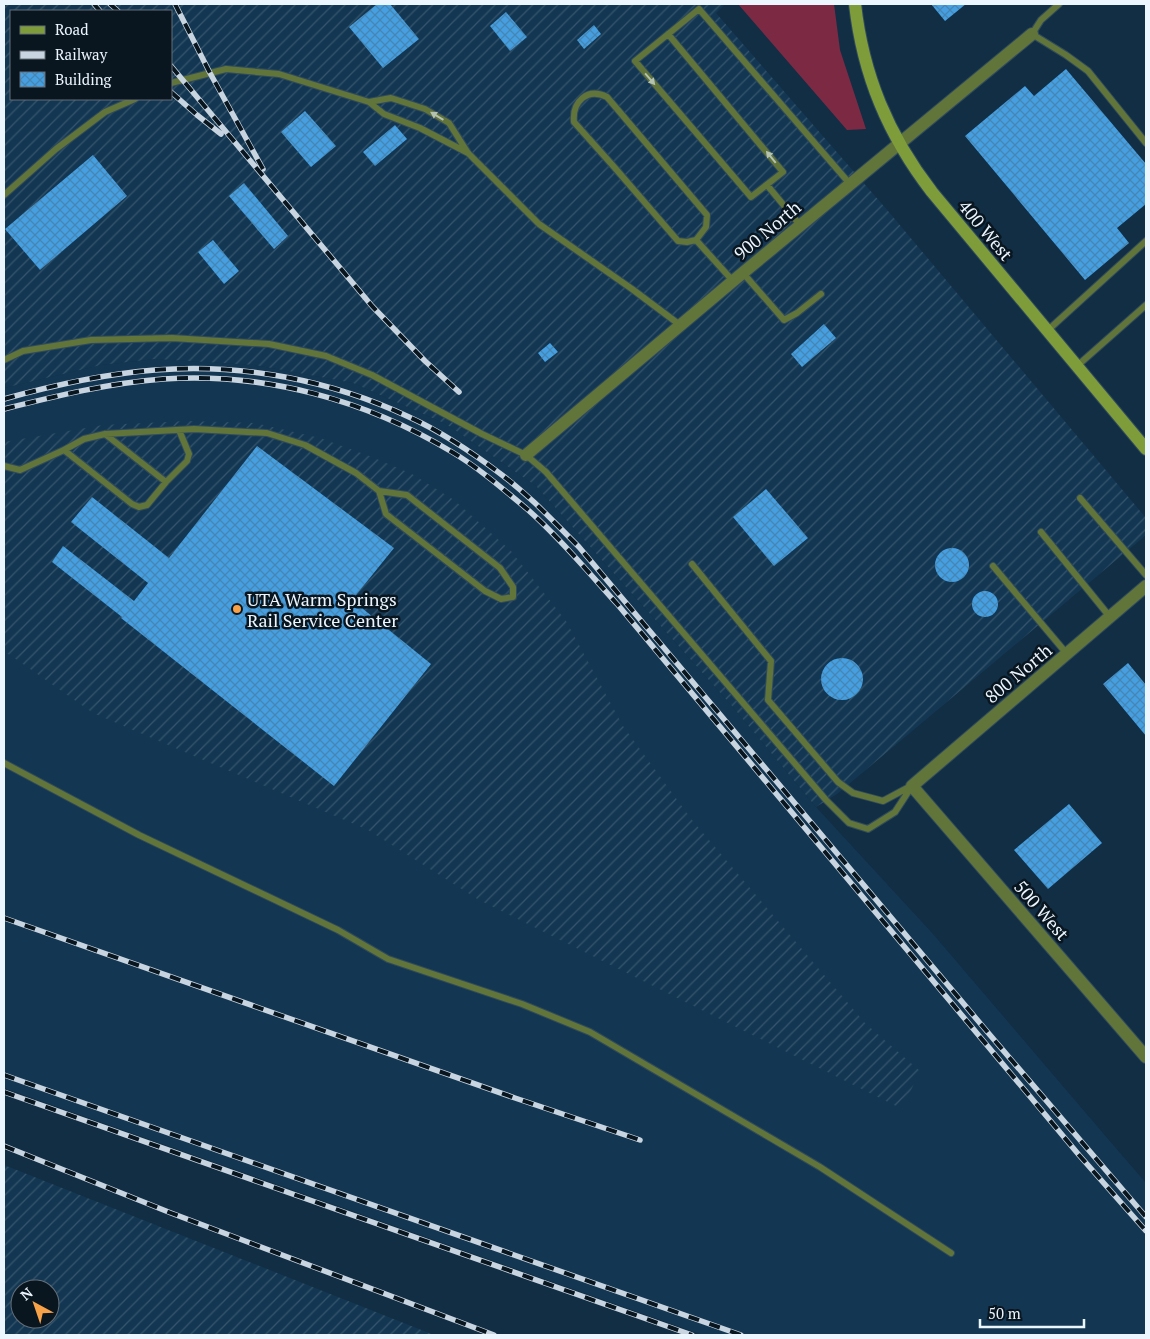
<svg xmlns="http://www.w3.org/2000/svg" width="1150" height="1339" font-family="'PT Serif',serif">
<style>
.built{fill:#133752}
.industrial{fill:url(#industrial-furrows);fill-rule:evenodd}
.grass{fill:#7c2a44}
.building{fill:url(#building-cross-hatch)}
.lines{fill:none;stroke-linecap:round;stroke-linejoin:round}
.lane-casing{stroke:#304a5e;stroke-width:8}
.street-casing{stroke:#304a5e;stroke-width:14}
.secondary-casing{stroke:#304a5e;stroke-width:14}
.lane{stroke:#61743a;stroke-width:6}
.street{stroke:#61743a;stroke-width:12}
.secondary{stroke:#7f9c3a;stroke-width:12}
.rail-casing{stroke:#c8d5e0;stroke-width:5.5}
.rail{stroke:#09151f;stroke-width:4;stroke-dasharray:11;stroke-linecap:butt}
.oneway{fill:#b4c2b0}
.poi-dot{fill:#f7a148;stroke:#09151f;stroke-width:2}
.labels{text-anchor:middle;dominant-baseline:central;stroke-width:5;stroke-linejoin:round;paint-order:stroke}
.street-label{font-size:18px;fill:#ecf6ff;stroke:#09151f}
.poi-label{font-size:18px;fill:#ecf6ff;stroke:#09151f;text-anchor:start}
</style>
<defs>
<pattern id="industrial-furrows" width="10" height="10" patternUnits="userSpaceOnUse" patternTransform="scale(1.25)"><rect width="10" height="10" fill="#133752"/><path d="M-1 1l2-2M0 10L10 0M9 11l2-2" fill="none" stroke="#36556c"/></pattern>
<pattern id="building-cross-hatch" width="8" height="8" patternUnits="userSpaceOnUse" patternTransform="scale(1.25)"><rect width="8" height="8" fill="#469fe1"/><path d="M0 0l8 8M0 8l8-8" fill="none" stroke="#4686b4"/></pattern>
</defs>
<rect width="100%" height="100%" fill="#112e44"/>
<path class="built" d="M155,359L255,365L353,383L446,424L536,486L732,706L816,807L933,934L1108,1139L1146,1183V1335H703L4,1088V388L101,365Z"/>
<path class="industrial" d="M4,4H725L716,13L888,211L1146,518V535L837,794L816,807L732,706L536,486L446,424L353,383L255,365L155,359L101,365L4,388ZM11,11H171V99H11Z
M187,421L255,423L320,438L372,457L412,474L454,500L511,551L566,621L623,726L692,820L865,1023L920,1071L902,1109L479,900L368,830L93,713L10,655L4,652V442L103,425Z
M4,1165L434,1335H4ZM20,1289H50V1319H20Z"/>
<path class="grass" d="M738,4H834L840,50L866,129L847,130Z"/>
<path class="building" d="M377,4H390L419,39L383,68L349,27Z
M931,4H966L945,21Z
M506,12L527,37L510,51L490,26Z
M594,25L601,34L584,49L577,40Z
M1066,69L1146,164V204L1117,228L1129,243L1085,280L965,136L1025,86L1034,96Z
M305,111L336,146L311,167L281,132Z
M395,125L407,139L375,166L363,152Z
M93,155L127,196L40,270L5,229Z
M244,183L288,236L274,249L229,196Z
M213,240L239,271L224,284L198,252Z
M824,324L836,338L802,367L791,354Z
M550,343L558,352L545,362L538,353Z
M257,446L394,548L352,600L431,664L334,786L121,618L122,617L52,562L63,546L134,601L148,583L71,522L92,497L169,558Z
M766,489L808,538L774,566L733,517Z
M935 565a17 17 0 1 1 34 0a17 17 0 1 1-34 0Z
M972 604a13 13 0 1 1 26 0a13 13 0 1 1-26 0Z
M821 679a21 21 0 1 1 42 0a21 21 0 1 1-42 0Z
M1128,663L1146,685V736L1103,684Z
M1069,804L1102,843L1048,889L1014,850Z"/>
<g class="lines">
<defs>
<path id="lane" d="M1059,4L1041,20L1032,34L1066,55L1088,71L1146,143
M668,34L783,172L751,197L635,61L699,9L850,184
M171,83L226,69L279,74L369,102
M468,153L420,128L384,114L369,102L391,98L425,109L449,123L468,153L539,224L632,289L680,325
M767,185L800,225
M4,195L56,149L105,112L135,99
M696,240L706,227L707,215L607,97C587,87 572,102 574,122L615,168L678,241L687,242L696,240L733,281
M743,273L784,320L797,313L821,294
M1047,331L1146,241
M4,360L23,351L91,340L172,338L269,344L326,356L372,375L482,434L526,455L546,472L826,800L849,823L868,829L895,812L912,786
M1077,366L1146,305
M64,450L132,504L139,507L147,505L166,482L105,434
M4,466L20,470L64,450L84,439L105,434L194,429L267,433L305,445L356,473L379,491L407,495L500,568L513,587V597L501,599L485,591L386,514L379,491
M166,482L187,461L189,454L179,430
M1080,498L1146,575
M1041,532L1110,617
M692,564L771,661L768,700L838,782L853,793L883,801L911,786
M993,566L1067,654
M4,763L139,835L338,930L388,959L522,1004L590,1032L820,1167L951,1253"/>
<path id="street" d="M526,455L733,281L1032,34
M1146,586L912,786L1146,1057"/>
<path id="secondary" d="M855,4C863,75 888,135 932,192L1146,449"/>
</defs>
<use href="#lane" class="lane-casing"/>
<use href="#street" class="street-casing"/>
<use href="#secondary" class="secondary-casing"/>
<use href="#lane" class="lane"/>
<use href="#street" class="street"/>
<use href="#secondary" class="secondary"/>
<defs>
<path id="rail" d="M94,4L100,11
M110,4L118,11
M175,4L210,73L263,169
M171,66L372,306L425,361L459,392
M171,92L197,115L221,134
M4,399C54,385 104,374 155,370C241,363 331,380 409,417C442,432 473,453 502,475C530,496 554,522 579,547L990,1035L1146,1217
M4,409C56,396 109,383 163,379C264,372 366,400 452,452C479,468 503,489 527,509C560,538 589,573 618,605L1079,1155L1146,1231
M4,918L515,1098L640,1140
M4,1075L741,1335
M4,1092L692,1335
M4,1146L171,1213L494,1335"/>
</defs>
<use href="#rail" class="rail-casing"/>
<use href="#rail" class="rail"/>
</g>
<defs><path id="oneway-solid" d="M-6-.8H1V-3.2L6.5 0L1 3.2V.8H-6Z" transform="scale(1.25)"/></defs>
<g class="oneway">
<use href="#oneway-solid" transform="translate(650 79) rotate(49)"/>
<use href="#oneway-solid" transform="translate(437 116) rotate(-149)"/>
<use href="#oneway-solid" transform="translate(771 157) rotate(-129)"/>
</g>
<circle class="poi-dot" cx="237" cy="609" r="5"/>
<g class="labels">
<g class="street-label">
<text transform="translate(767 230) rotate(-40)">900 North</text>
<text transform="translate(986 230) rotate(50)">400 West</text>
<text transform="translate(1018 673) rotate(-40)">800 North</text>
<text transform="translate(1042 910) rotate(49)">500 West</text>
</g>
<g class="poi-label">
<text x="247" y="599">UTA Warm Springs<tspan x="247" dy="21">Rail Service Center</tspan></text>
</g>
</g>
<rect width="1150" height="1339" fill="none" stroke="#ecf6ff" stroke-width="10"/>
<rect x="10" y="10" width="162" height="90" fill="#09151f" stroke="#646f79"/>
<rect x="20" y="26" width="25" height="8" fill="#7f9c3a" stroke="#646f79"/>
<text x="55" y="35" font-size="15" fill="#ecf6ff">Road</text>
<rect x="20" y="51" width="25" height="8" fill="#c8d5e0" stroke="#646f79"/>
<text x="55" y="60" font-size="15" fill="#ecf6ff">Railway</text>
<rect x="20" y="72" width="25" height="15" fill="url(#building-cross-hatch)" stroke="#646f79"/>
<text x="55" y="85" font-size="15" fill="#ecf6ff">Building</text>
<g transform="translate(35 1304) rotate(320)"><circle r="24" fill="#09151f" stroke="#646f79"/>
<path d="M0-4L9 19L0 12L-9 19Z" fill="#f7a148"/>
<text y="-8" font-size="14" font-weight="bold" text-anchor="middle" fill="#ecf6ff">N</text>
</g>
<path d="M980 1319v8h104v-8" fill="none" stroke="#ecf6ff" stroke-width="2.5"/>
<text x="988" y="1319" font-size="15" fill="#ecf6ff" stroke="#09151f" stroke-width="4" paint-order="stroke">50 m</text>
</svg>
